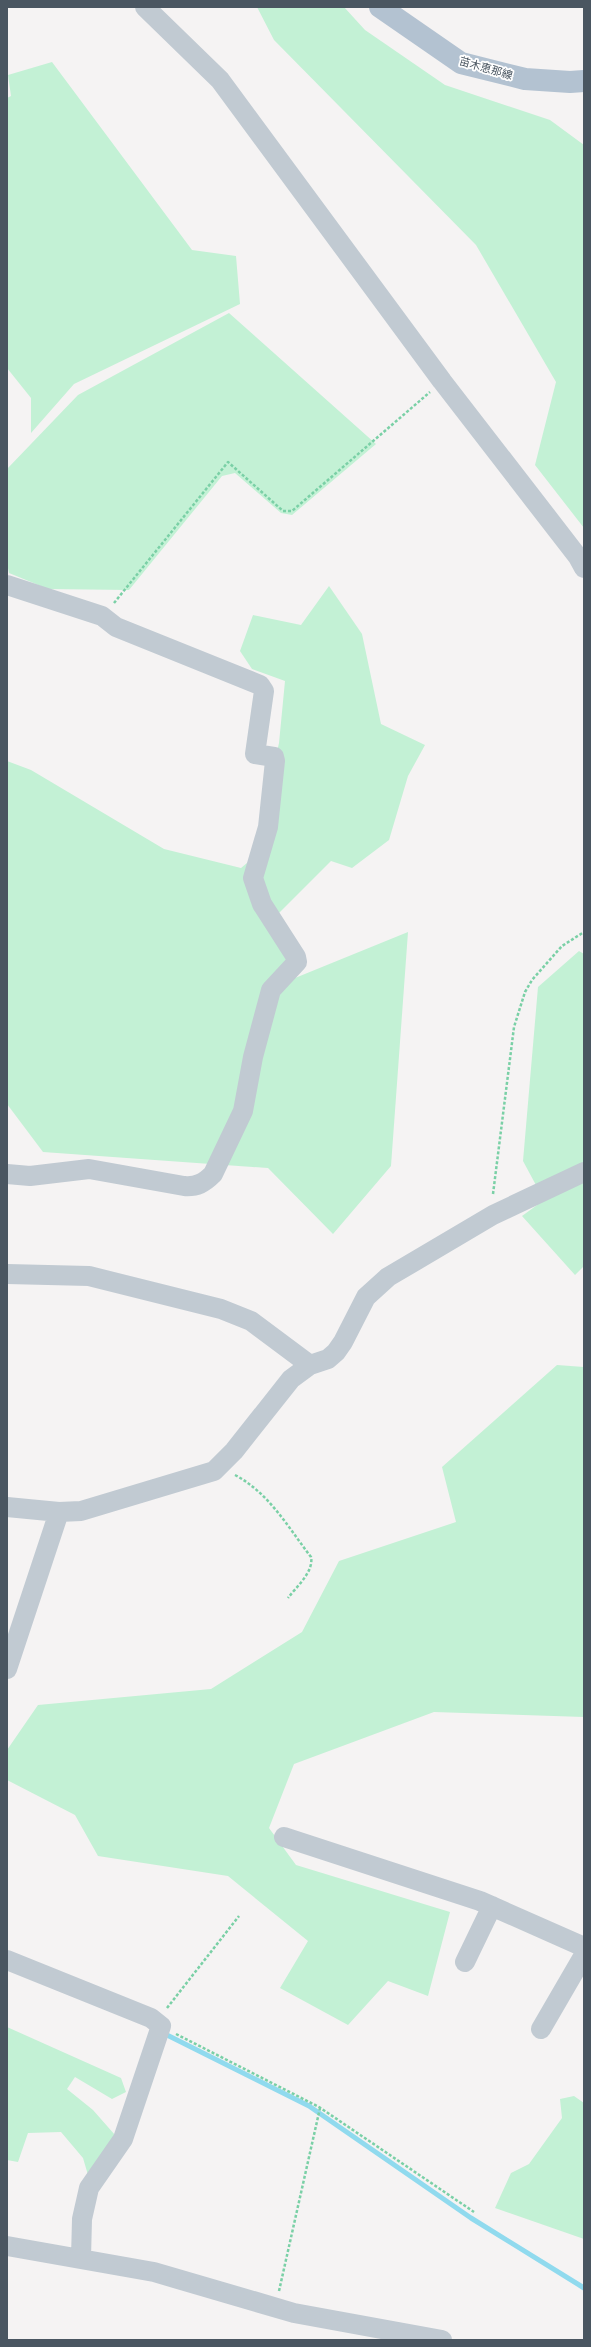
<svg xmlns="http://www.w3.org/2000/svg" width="591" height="2347" font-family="Poppins,'Noto Sans JP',sans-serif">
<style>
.green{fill:#c3f1d5}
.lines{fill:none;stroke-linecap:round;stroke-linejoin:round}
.stream{stroke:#90daee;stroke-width:5}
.path{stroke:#7ad0a6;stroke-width:2.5;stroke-dasharray:3 2;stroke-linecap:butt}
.minor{stroke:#c1cad2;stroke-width:20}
.major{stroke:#b3c2d1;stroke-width:22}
.labels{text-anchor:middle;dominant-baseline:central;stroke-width:3.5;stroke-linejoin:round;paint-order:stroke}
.street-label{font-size:11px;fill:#4a5661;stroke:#fff}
</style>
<rect width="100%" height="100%" fill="#f5f3f3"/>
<path class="green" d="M257,7H344L365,30L445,85L550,120L584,145V528L535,465L556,382L476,245L274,40Z
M52,62L192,250L236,256L240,304L74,384L31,433V398L7,368V98L11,96L8,75Z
M229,313L376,444L292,515L281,513L235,473L222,476L129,590L48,589L9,573L7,563V469L78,395Z
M329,586L362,634L381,724L425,745L408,776L389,840L352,868L331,861L269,923L295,978L408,932L391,1166L333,1234L268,1168L43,1152L7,1104V761L31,770L164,849L241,868L253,858L279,743L285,681L252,669L240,651L253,615L301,625Z
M579,951L584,954V1266L575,1275L522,1216L544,1200L523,1161L538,987Z
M557,1365L584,1367V1717L434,1712L294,1764L269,1828L296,1865L450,1912L428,1996L388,1981L348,2025L280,1988L308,1941L228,1876L98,1856L75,1815L7,1780V1750L38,1705L211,1689L302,1632L339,1561L456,1522L442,1467Z
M7,2027L121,2078L126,2092L112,2099L75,2077L67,2089L93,2110L115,2135L88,2175L83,2158L61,2132L28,2133L18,2162L7,2160Z
M574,2096L584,2103V2239L495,2208L511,2173L529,2164L562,2118L560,2099Z"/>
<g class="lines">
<path class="stream" d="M163,2033L309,2106L471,2218L584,2288"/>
<path class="path" d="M114,603L228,462L283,511H292L430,392
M493,1194L514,1027L525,992L532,980L562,946L584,932
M235,1475C269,1493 288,1527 311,1557C314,1572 296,1587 288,1598
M167,2008L239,1916
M176,2034L319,2107L474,2212
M279,2291L320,2108"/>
<path class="minor" d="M145,7L220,80L442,381L578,557L584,568
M7,585L102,616L116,627L260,685L264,691L255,754L274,757L275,761L268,827L253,878L262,904L296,957L297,962L271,990L253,1057L243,1111L213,1174C204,1183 197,1187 184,1186L89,1169L30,1176L7,1174
M7,1274L89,1276L221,1309L251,1321L310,1365
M7,1507L59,1512L81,1511L214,1471L234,1451L291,1379L310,1365L328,1359L336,1352L343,1342L366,1297L388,1277L493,1215L584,1172
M7,1669L59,1512
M284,1837L480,1901L584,1947
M7,1960L151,2018L161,2026L123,2139L89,2188L82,2219L81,2258
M465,1962L492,1906
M541,2029L584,1955
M7,2246L154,2272L294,2313L442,2340"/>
<path class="major" d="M380,7L461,63L525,79L570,82L584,81"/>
</g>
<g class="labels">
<g class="street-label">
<text transform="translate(486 68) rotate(16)">苗木恵那線</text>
</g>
</g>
<rect width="591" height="2347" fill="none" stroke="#4a5661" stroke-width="16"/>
</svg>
